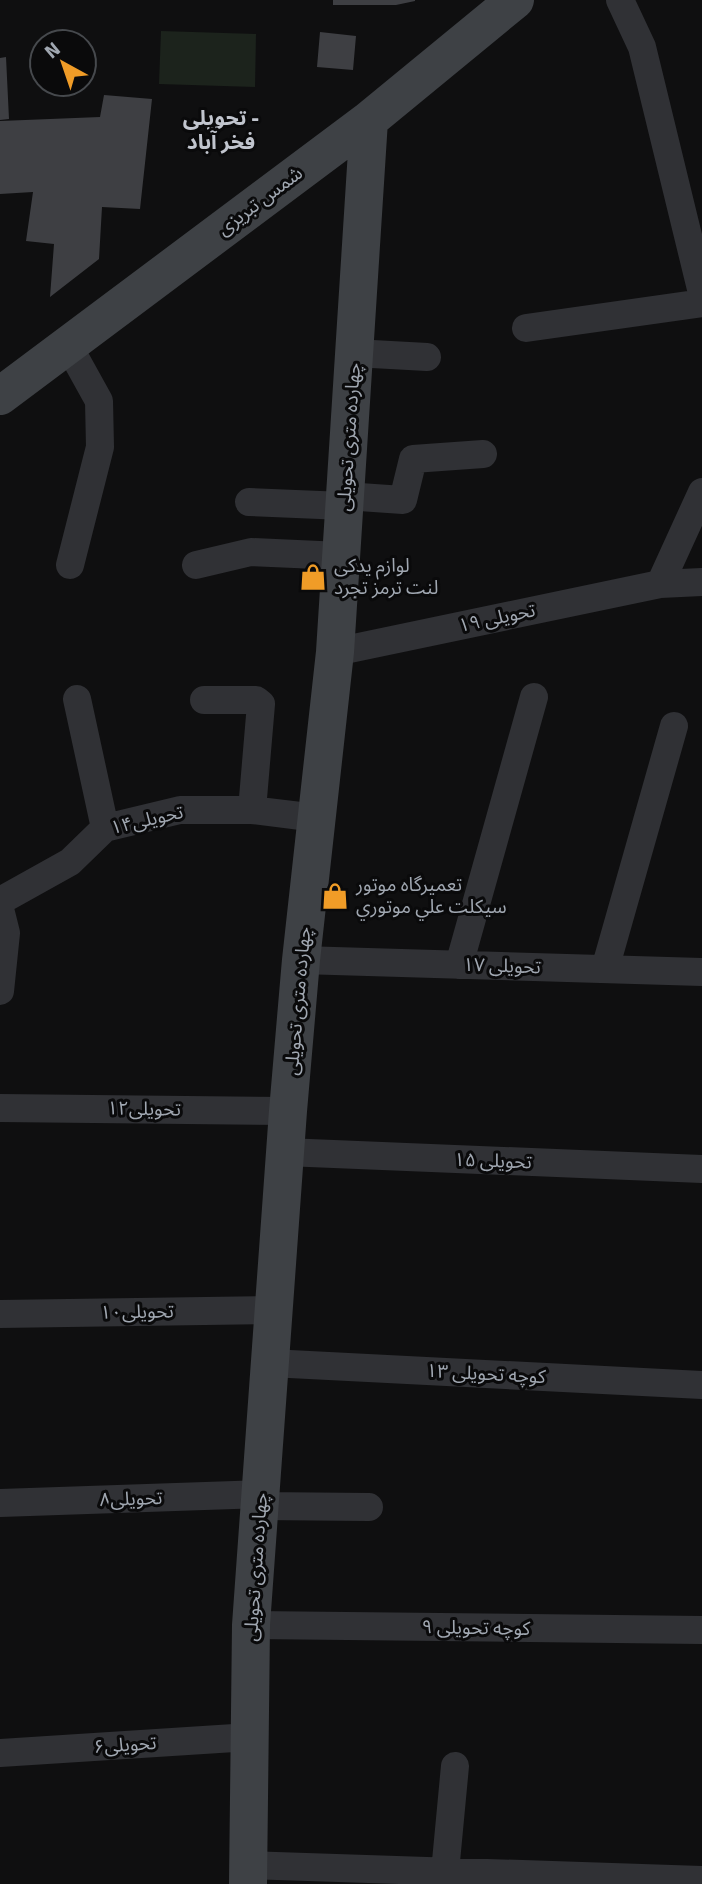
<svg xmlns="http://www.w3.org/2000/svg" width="702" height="1884" font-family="Signika,'Noto Sans Arabic',sans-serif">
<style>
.green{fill:#1c231c}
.building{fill:#3e3f43}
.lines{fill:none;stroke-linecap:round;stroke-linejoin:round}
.street{stroke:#303135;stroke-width:28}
.secondary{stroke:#3e4145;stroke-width:38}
.labels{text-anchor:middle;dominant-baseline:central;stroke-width:6;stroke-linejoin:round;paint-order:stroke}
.street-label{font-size:19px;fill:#a0a7b1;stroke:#0a0a0b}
.poi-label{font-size:19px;fill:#a0a7b1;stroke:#0a0a0b;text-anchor:start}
.neighbourhood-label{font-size:21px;font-weight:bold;fill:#c1c5ce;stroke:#0a0a0b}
</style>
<rect width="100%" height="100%" fill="#0f0f10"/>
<path class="green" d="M161,31L256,34L255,87L159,84Z"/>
<path class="building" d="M333,0H415V1L396,5H333Z
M320,32L356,36L353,70L317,67Z
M6,57L9,119L0,120V58Z
M104,95L152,99L140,209L102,207L99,259L50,297L54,244L26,241L33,192L0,194V121L100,117Z"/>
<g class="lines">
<path class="street" d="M620,0L642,47L702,293
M526,328L702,303
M68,345L99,401L100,447L70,565
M354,353L427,357
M345,496L403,500L413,459L483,454
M249,502L344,506
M196,565L251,552L341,556
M660,584L702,492
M335,652L660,584L702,582
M77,699L105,828
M204,700H256L261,704L252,810
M0,901L70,862L105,828L180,810H252L317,818
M0,909L6,933L0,991
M301,960L702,972
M459,965L534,697
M605,969L674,726
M0,1108L288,1111
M285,1152L702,1169
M0,1314L274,1310
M270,1363L702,1385
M0,1503L261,1494
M260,1506L369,1507
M251,1625L702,1630
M0,1753L250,1737
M248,1865L702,1880
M445,1872L455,1766"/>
<path class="secondary" d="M0,396L369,120L515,0
M248,1884L251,1625L288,1111L301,960L335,652L369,120"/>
</g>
<defs>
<symbol id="shop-bare" viewBox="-9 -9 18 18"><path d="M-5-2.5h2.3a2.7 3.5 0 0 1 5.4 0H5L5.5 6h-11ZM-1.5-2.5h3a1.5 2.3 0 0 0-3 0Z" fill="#f09c27" stroke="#0a0a0b" stroke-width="2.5" paint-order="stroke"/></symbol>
</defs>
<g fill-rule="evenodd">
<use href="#shop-bare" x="294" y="558" width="38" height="38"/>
<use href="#shop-bare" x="316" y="877" width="38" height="38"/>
</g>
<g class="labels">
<g class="street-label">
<text transform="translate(260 201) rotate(-37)">شمس تبریزی</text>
<text transform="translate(349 437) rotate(-86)">چهارده متری تحویلی</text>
<text transform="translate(497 618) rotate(-12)">تحویلی ۱۹</text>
<text transform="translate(147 820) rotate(-13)">تحویلی۱۴</text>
<text transform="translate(502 966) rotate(2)">تحویلی ۱۷</text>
<text transform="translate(298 1001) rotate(-85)">چهارده متری تحویلی</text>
<text transform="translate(144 1109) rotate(1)">تحویلی۱۲</text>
<text transform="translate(493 1161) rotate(2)">تحویلی ۱۵</text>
<text transform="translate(137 1312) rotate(-1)">تحویلی۱۰</text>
<text transform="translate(486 1374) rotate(3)">کوچه تحویلی ۱۳</text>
<text transform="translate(131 1499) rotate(-2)">تحویلی۸</text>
<text transform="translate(256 1567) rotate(-86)">چهارده متری تحویلی</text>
<text transform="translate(476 1628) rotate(1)">کوچه تحویلی ۹</text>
<text transform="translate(125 1745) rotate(-4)">تحویلی۶</text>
</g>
<g class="poi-label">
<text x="334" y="566">لوازم یدکی<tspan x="334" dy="22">لنت ترمز تجرد</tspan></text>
<text x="356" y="885">تعميرگاه موتور<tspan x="356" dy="22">سيكلت علي موتوري</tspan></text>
</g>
<g class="neighbourhood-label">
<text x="221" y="118">تحویلی -<tspan x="221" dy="24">فخر آباد</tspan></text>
</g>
</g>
<g transform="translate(63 63) rotate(320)"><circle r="33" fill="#0a0a0b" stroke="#46494d" stroke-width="2"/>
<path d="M0-5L12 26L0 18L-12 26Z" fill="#f09c27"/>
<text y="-10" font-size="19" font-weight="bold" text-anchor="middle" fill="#a0a7b1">N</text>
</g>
</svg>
